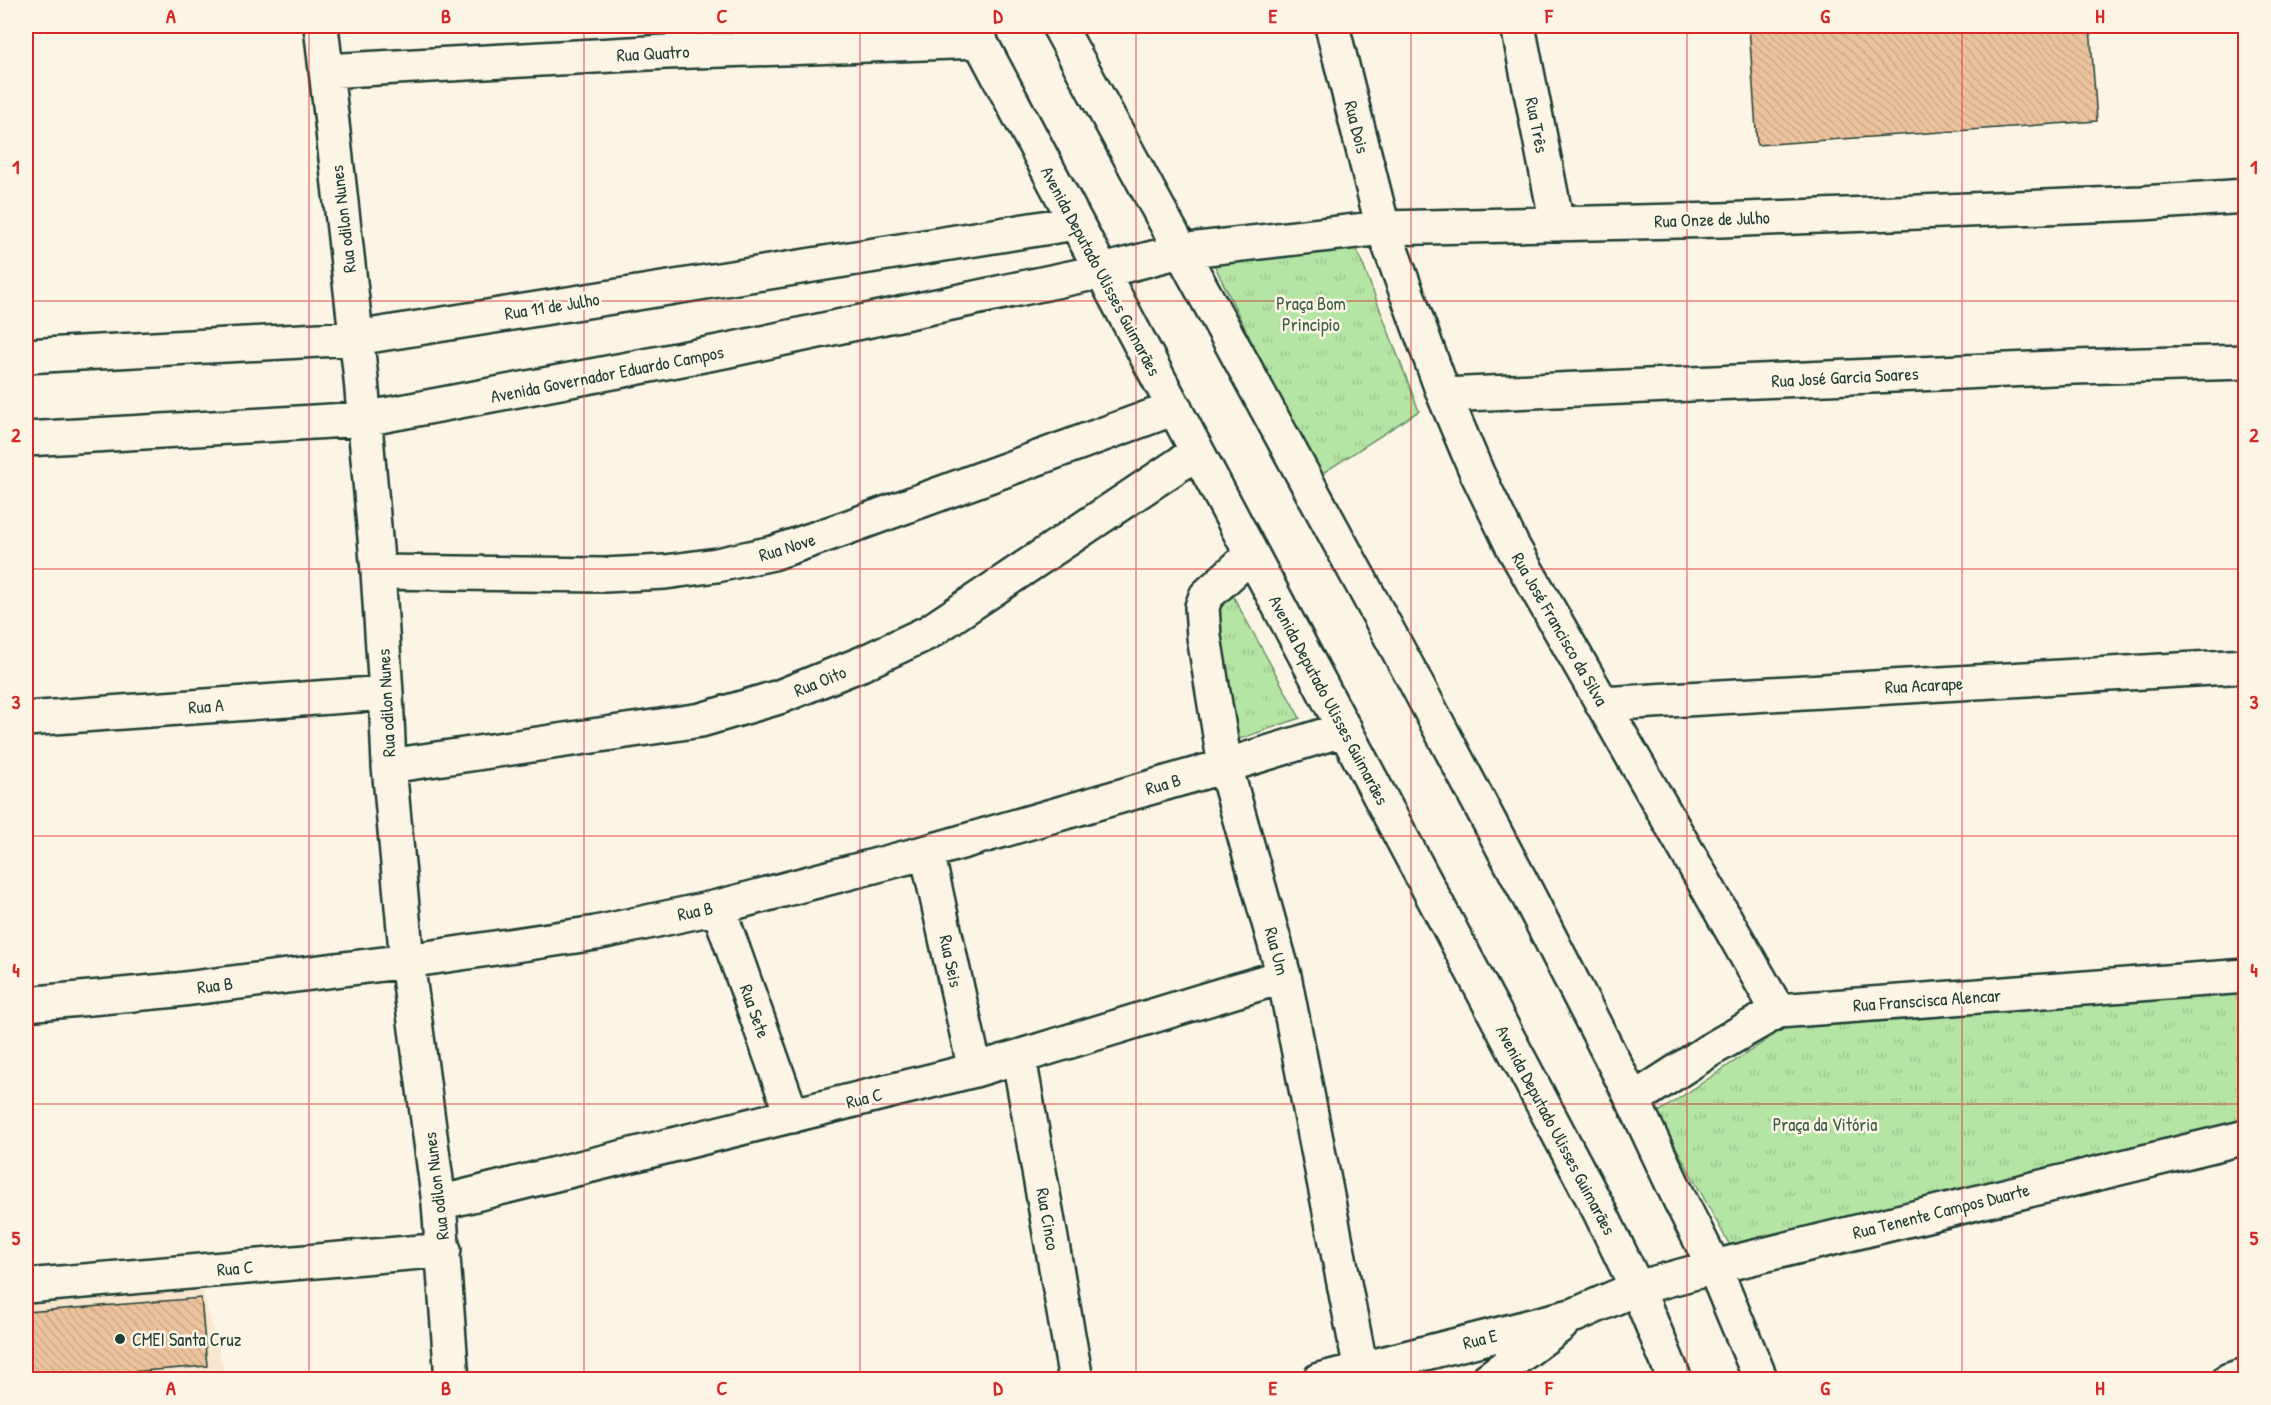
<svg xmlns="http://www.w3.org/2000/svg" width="2271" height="1405" font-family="'Patrick Hand',sans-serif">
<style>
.built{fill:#f8e6cf}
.park{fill:url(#park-tufts);stroke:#6a916c;stroke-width:1.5}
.building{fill:url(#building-back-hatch);stroke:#1f3d34;stroke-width:1.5}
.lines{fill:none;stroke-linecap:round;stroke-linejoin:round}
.minor-casing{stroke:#1f3d34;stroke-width:38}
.minor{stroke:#fcf5e5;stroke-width:33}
.grid{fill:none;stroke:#d62828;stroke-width:1.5;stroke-opacity:0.55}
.poi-dot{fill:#1f3d34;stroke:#fcf5e5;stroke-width:2}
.labels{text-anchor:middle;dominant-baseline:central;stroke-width:5;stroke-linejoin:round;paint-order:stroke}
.street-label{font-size:18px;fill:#1f3d34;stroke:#fcf5e5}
.park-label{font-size:18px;fill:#3d5f4a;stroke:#fcf5e5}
.poi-label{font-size:18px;fill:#1f3d34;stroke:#fcf5e5;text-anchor:start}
.neatline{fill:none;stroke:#d62828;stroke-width:2}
.grid-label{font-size:20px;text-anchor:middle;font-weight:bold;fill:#d62828}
</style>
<defs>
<pattern id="park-tufts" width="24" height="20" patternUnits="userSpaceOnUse" patternTransform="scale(1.5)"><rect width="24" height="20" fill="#b5e5a4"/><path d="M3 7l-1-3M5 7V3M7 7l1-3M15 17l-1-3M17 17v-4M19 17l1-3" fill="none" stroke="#9bc58e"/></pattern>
<pattern id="building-back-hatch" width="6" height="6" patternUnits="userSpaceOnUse" patternTransform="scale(1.5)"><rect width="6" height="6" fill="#edc39d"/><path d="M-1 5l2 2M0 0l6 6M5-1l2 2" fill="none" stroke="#cba888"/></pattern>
</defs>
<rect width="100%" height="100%" fill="#fcf5e5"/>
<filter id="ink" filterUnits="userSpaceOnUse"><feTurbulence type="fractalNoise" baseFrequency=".0167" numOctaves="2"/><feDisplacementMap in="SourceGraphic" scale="12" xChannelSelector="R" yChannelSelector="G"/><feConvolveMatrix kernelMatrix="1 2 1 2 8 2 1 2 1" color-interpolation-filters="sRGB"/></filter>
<g filter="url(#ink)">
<path class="built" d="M201,1286L226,1379L26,1380V1299Z"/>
<path class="park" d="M1353,239L1419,411L1317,477L1212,260Z
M1228,587L1300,718L1228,743L1212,613Z
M2245,992V1127L1733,1251L1657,1113L1792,1023Z"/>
<path class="building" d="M1749,26H2090L2097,121L1757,145Z
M201,1298L207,1366L26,1380V1312Z
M210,1373L211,1380H132Z"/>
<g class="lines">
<defs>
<path id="minor" d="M321,26L361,379L378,572L386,693L389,766L407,961L439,1203L452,1380
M972,26C1179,421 1391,815 1599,1210L1637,1288L1675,1380
M1059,26L1416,683L1528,895L1633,1100L1681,1202L1714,1267L1761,1380
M1332,26L1383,228L1444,395L1477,473L1513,547L1778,1011
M1518,26L1557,224
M326,71L666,52L981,41
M26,356L356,338L1075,223
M1444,395L2075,367L2246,362
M26,439L364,419L724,351L1103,271L1180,251L1383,228L1721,220L2142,203L2246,196
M1253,557L1239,566L1206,596L1202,607L1204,637L1225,766L1284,976L1361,1370
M378,572L604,575L665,572L717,565L773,553L846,528L1175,408
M1602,704L2246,666
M26,719L386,693
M389,766L701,720L779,697L861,664L929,632L1196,453
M927,852L975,1070
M718,907L792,1116
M26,1004L176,990L407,961L596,933L718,907L927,852L1225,766L1345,729
M1019,1058L1076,1380
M1633,1100L1710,1050L1778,1011L2246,976
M439,1203L975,1070L1284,976
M26,1286L444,1250
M1319,1380L1575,1315L1637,1288L1714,1267L2246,1137
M1487,1380L1561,1325
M2229,1380L2246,1375"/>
</defs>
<use href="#minor" class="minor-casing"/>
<use href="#minor" class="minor"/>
</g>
</g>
<path class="grid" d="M309,26V1380M584,26V1380M860,26V1380M1136,26V1380M1411,26V1380M1687,26V1380M1962,26V1380M26,301H2246M26,569H2246M26,836H2246M26,1104H2246"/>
<circle class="poi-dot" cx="120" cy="1339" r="6"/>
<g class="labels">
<g class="street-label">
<text transform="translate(653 53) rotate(-3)">Rua Quatro</text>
<text transform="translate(1537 125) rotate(79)">Rua Três</text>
<text transform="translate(1357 127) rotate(76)">Rua Dois</text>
<text transform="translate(343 219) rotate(-97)">Rua odilon Nunes</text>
<text transform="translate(1712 219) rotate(-2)">Rua Onze de Julho</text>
<text transform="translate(1101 271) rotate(62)">Avenida Deputado Ulisses Guimarães</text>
<text transform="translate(552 306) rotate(-9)">Rua 11 de Julho</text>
<text transform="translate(607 374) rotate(-11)">Avenida Governador Eduardo Campos</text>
<text transform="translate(1845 377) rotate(-3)">Rua José Garcia Soares</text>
<text transform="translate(787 547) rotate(-17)">Rua Nove</text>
<text transform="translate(1560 629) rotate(60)">Rua José Francisco da Silva</text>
<text transform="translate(820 681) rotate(-22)">Rua Oito</text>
<text transform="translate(1924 685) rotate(-3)">Rua Acarape</text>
<text transform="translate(1329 700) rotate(62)">Avenida Deputado Ulisses Guimarães</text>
<text transform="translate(386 703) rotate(-93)">Rua odilon Nunes</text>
<text transform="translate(206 706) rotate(-4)">Rua A</text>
<text transform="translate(1163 784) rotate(-16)">Rua B</text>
<text transform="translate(695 911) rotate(-12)">Rua B</text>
<text transform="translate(1277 951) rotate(75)">Rua Um</text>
<text transform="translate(951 961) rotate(78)">Rua Seis</text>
<text transform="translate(215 985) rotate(-7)">Rua B</text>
<text transform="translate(1927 1000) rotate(-4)">Rua Franscisca Alencar</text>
<text transform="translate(755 1011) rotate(70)">Rua Sete</text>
<text transform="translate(864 1098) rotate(-14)">Rua C</text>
<text transform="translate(1556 1130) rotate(62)">Avenida Deputado Ulisses Guimarães</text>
<text transform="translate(436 1186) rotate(-97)">Rua odilon Nunes</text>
<text transform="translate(1941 1211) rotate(-14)">Rua Tenente Campos Duarte</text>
<text transform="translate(1048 1219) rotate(80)">Rua Cinco</text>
<text transform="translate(235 1268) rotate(-5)">Rua C</text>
<text transform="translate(1480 1339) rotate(-14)">Rua E</text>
</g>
<g class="park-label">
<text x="1311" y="303">Praça Bom<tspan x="1311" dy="21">Principio</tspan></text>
<text x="1825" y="1124">Praça da Vitória</text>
</g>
<g class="poi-label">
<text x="132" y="1339">CMEI Santa Cruz</text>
</g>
</g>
<rect width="2271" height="1405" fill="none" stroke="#fcf5e5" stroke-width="66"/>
<rect x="33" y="33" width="2205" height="1339" class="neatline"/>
<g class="grid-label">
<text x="171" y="23">A</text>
<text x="446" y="23">B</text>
<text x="722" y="23">C</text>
<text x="998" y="23">D</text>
<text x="1273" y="23">E</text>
<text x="1549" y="23">F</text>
<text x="1825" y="23">G</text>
<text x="2100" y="23">H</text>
<text x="16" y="174">1</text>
<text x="2254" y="174">1</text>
<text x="16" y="442">2</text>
<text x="2254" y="442">2</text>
<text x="16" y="709">3</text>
<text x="2254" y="709">3</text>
<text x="16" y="977">4</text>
<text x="2254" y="977">4</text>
<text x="16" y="1245">5</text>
<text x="2254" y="1245">5</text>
<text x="171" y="1395">A</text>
<text x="446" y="1395">B</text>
<text x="722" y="1395">C</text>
<text x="998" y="1395">D</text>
<text x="1273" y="1395">E</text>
<text x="1549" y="1395">F</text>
<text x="1825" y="1395">G</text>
<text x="2100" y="1395">H</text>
</g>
</svg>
